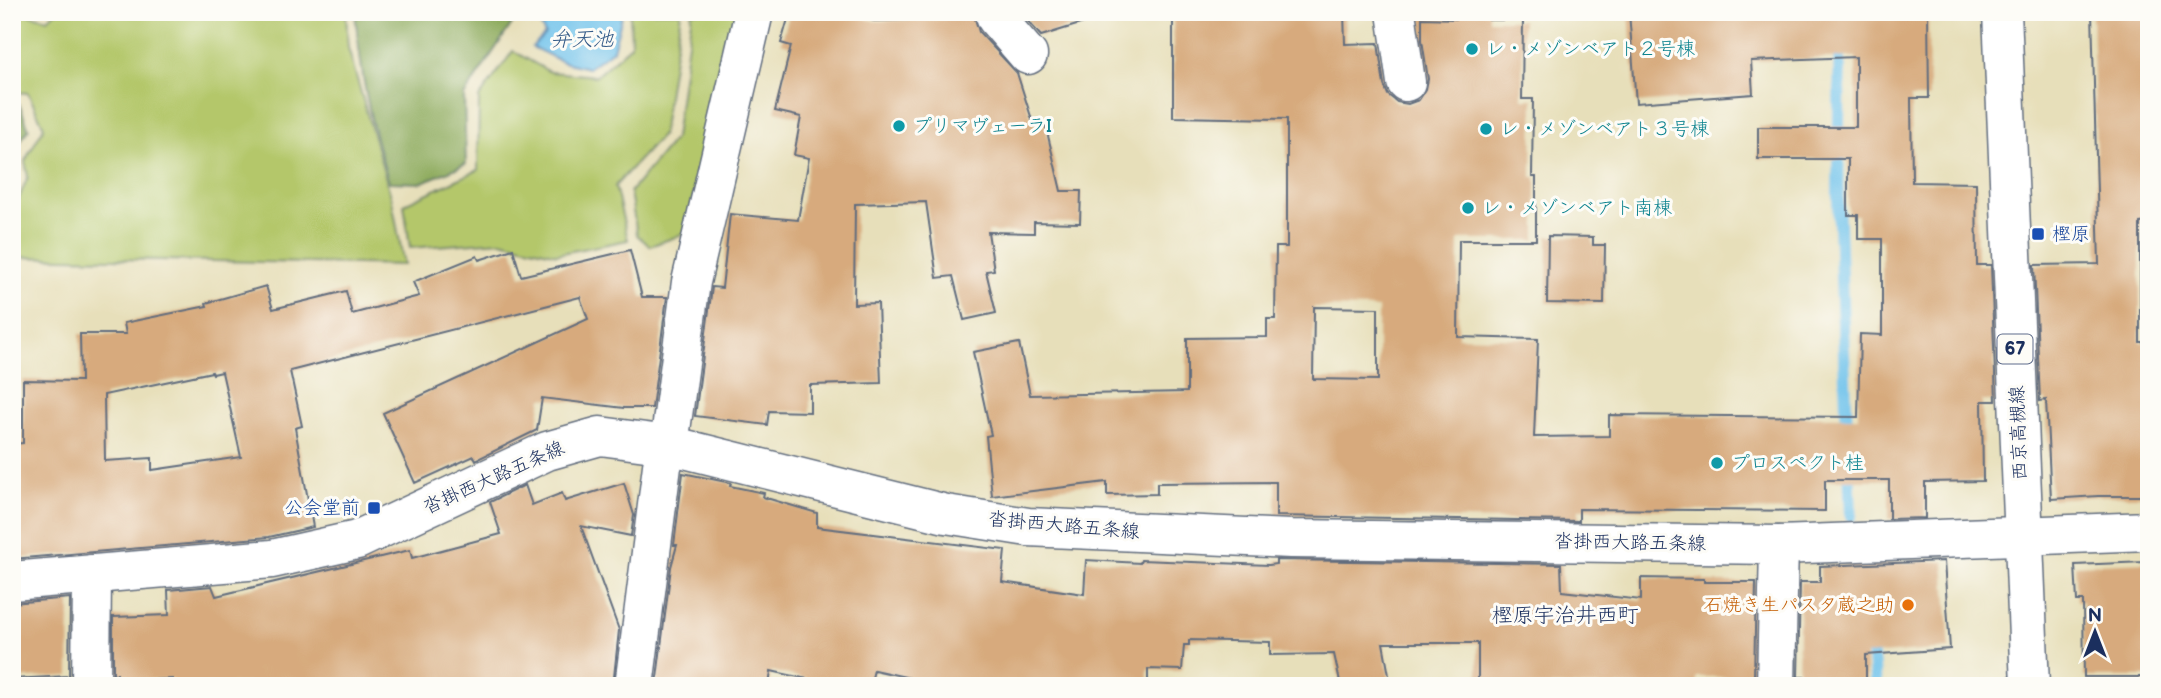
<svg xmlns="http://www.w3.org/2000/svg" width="2161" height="698" font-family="'Balsamiq Sans','Klee One',sans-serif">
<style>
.green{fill:#b4c76b;stroke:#687b64;stroke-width:2}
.forest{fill:#8fac5f;stroke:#556e5e;stroke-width:2}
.water{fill:#6fc2eb;stroke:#4578a4;stroke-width:2}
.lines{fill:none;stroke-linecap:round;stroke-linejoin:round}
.stream{stroke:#6fc2eb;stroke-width:12}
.building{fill:#d7aa7d;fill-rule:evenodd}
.minor-casing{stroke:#626d7e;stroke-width:41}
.secondary-casing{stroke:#626d7e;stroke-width:41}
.primary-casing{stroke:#626d7e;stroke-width:41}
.minor{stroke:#fff;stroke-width:38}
.secondary{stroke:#fff;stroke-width:38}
.primary{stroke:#fff;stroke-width:38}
.culture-dot{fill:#0f9aa8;stroke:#fdfcf7;stroke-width:2.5}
.transit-dot{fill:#1a4fb4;stroke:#fdfcf7;stroke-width:2.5}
.food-dot{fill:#e8710a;stroke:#fdfcf7;stroke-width:2.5}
.labels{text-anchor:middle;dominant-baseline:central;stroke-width:6;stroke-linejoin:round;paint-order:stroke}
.shield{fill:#fdfcf7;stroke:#5f6c8c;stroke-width:2}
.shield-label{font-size:18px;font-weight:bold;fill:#1b2f5e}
.culture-label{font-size:19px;fill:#0d838f;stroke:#fdfcf7;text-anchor:start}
.transit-label{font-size:19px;fill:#164399;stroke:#fdfcf7;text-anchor:start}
.street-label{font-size:19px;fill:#1b2f5e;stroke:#fdfcf7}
.food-label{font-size:19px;fill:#c56008;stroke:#fdfcf7;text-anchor:end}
.water-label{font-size:21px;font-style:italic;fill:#345b88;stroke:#fdfcf7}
.neighbourhood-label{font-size:21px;fill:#1b2f5e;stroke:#fdfcf7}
</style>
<rect width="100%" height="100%" fill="#fdfcf7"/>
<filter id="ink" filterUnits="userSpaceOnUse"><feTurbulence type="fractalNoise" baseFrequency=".0143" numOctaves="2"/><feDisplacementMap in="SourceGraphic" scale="14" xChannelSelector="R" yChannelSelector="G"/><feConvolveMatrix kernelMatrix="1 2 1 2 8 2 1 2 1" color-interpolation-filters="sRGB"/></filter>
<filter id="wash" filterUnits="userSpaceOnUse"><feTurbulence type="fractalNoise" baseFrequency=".00686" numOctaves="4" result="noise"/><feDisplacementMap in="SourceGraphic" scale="28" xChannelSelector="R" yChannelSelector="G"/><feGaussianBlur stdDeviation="1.57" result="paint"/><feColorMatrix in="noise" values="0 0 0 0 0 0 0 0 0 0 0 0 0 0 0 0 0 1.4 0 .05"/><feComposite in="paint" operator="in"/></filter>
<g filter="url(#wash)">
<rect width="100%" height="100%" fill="#e7dfba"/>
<path class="green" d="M19,12L48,19L55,12H346L348,48L392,200L404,265L12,257V214L28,177L25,161L44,127L28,93L12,92V18Z
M630,12H681L662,135L615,186L628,240L557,254L501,241L410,248L404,204L478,170L479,98L513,51L550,72L596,76L631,45Z
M692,12H742L684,234L650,246L637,235L630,192L675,138Z"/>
<path class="forest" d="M355,12H511L513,22L464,96L466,164L420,183L389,182C369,122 361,74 355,12Z
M12,103L19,104L29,129L12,152Z"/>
<path class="water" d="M534,12H622V16L613,50L588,68L563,62L532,47L545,34Z"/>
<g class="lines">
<path class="stream" d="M1840,41L1838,198L1847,432
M1849,464L1851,516
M1871,639L1876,686"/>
</g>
<g id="blocks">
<path class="building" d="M790,12H841L874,21L945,19L943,12H973L979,32L1017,73L1034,126L1045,123L1061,191H1081L1080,223L1034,222V233L988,232L994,270L986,271L996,313L964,320L953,276L937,278L926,202L855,204L854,304L878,303L881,383L810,385V412L769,411L767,425L695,416L712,287L722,288L730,214L798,220L809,158L794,155L801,117L775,111L791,46L781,43Z
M1020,12H1092L1093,20L1041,36Z
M1173,12H1344L1345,44L1378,43L1384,85L1388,95L1397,102L1408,104L1419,100L1426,89L1428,79L1422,40V18L1456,19V12H1489V20H1523L1522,99H1533L1532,177H1536V240H1459L1458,337L1538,339L1534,437L1609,436V415L1858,417L1860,334L1882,335V239H1858V215H1848V159H1758V127H1856V57L1751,61L1753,94L1636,103L1629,12H1928L1929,98H1911L1912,182L1976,183L1977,265H1991L1996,401H1982L1983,481L1925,482V518L1889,519V480H1825V511L1579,509V521L1276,516V482L1157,483V494L1107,495V482L992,496L986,436L991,435L973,352L1019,343L1030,395L1187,392V338L1267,337V319H1275L1276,247H1287V119L1173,117ZM1314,307L1378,308V380L1313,379Z
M2092,12H2149V222L2140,223V342H2149V496H2098L2051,499L2046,400L2040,401L2034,265L2099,264Z
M1548,236L1593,237V245H1605L1604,304L1547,303Z
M513,249L521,276L630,250L642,297H667L652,408H624L542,398L537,430L476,460L474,456L415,483L383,413L588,319L580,297L290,371L302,426L295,428L313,527L269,537L12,559V444L23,443V380L81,381L80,334H126L124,323L207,306L206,303L266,286L273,309L346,291L352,314L419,296L413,282L477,256L479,260ZM212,372L213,374L222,372L241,457L152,470V458L105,461L104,395Z
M683,473L731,483L730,486L764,493L763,497L817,513V527L1005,550L1002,582L1084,594L1086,560L1140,563L1141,560L1269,565L1276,564V560L1561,564L1562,591L1641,600V578L1704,579V582H1756L1754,677H1697V686H1478V643H1383L1391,686H1341L1334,654L1270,655V642L1189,640V645H1184L1182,670L1148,669V686H946L874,670L870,686H839L771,671L769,686H656L671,567L677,545H674Z
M624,483L634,515L631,536L581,526L619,630L613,686H278V682L173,686V679L117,681V674H113V617L169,615L168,590L212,586L216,596L410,550L412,558L501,534L490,502L525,485L532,505L562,493L565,501Z
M1944,561L1950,649L1866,655V681L1812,680V677H1798L1800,582H1820V566Z
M2145,562L2147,615H2149V677H2084L2083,601H2077L2075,565Z
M70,598L69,676L12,679V603Z"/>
</g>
</g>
<g filter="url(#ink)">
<use href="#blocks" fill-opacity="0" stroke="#626d7e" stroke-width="2"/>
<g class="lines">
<defs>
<path id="minor" d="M994,12L996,18L1028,55
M1396,12L1406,82
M91,686L92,574
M634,686L662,466L669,445L691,282L754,12
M1776,686L1779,545"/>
<path id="secondary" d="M12,581L272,559L357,540L547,451L600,436L669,445L946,514L1028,527L1291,539L1779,545L2149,531"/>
<path id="primary" d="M2002,12L2030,686"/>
</defs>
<use href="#minor" class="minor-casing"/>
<use href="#secondary" class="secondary-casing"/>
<use href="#primary" class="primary-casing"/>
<use href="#minor" class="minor"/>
<use href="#secondary" class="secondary"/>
<use href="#primary" class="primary"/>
</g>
</g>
<g class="culture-dot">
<circle cx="1472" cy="49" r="7"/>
<circle cx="899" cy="126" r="7"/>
<circle cx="1486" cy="129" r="7"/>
<circle cx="1468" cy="208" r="7"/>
<circle cx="1717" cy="463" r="7"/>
</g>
<g class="transit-dot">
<rect x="2031" y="227" width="14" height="14" rx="3.5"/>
<rect x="367" y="501" width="14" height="14" rx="3.5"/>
</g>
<circle class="food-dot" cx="1908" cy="605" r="7"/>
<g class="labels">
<rect class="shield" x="1997.5" y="334.5" width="35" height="29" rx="5"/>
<g class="shield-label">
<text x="2015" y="349">67</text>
</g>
<g class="culture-label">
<text x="1486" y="49">レ・メゾンベアト２号棟</text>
<text x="913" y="126">プリマヴェーラI</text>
<text x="1500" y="129">レ・メゾンベアト３号棟</text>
<text x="1482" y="208">レ・メゾンベアト南棟</text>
<text x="1731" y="463">プロスペクト桂</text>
</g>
<g class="transit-label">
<text x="2052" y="234">樫原</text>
<text x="360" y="508" text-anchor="end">公会堂前</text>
</g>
<g class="street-label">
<text transform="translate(2019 433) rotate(-92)">西京高槻線</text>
<text transform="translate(494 478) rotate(-24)">沓掛西大路五条線</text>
<text transform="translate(1064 526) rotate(5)">沓掛西大路五条線</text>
<text transform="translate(1630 543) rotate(1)">沓掛西大路五条線</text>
</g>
<g class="food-label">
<text x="1894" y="605">石焼き生パスタ蔵之助</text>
</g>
<g class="water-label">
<text x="582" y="39">弁天池</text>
</g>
<g class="neighbourhood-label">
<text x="1565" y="615">樫原宇治井西町</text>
</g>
</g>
<rect width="2161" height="698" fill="none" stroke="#fdfcf7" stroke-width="42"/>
<g transform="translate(2095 632)" stroke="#fdfcf7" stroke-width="5" paint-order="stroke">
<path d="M0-5L12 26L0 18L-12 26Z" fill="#1b2f5e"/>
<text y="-10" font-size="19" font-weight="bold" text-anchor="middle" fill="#1b2f5e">N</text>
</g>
</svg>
